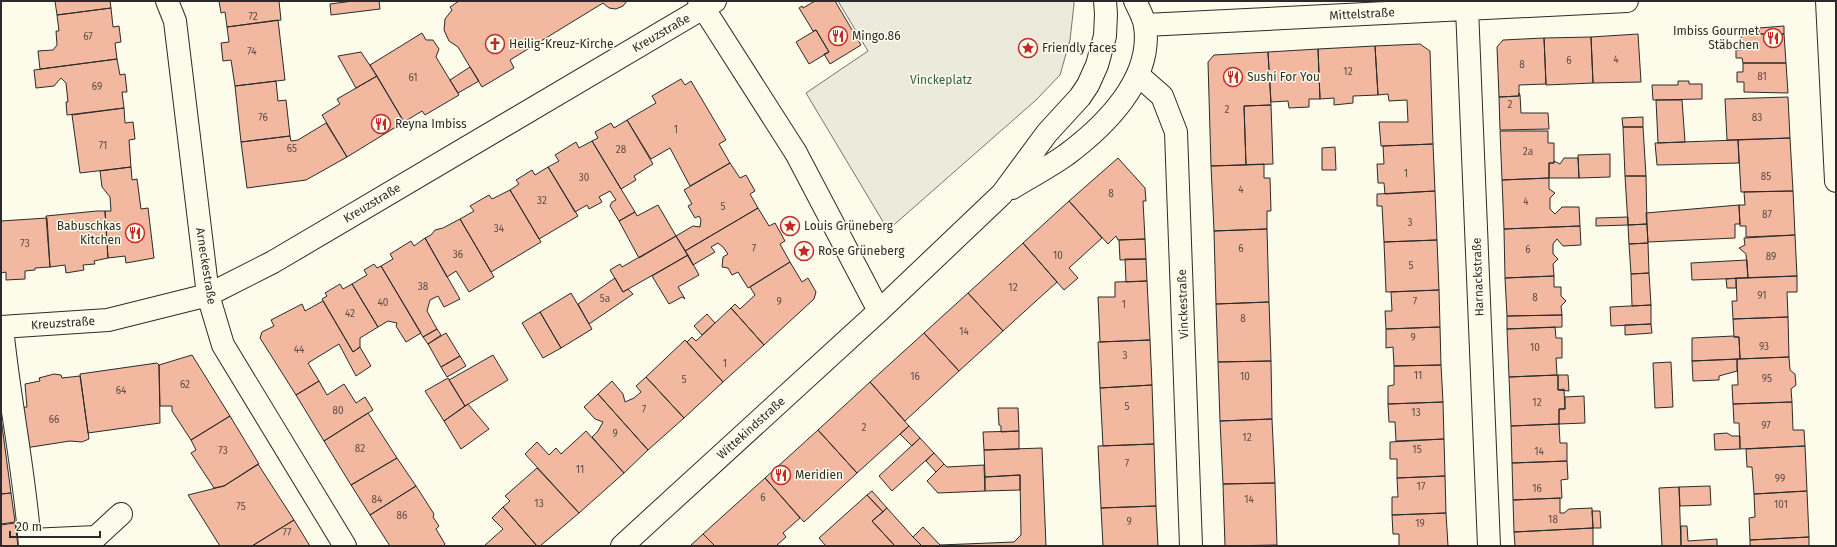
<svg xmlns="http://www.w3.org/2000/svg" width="1837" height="547" font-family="'Fira Sans',sans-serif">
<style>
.green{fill:#ecebdb;stroke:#74746e}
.building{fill:#f2b8a0;stroke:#2b2b2b}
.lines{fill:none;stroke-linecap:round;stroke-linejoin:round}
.minor-casing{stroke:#2b2b2b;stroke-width:24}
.major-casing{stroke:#2b2b2b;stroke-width:24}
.minor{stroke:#fdfbea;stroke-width:22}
.major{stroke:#fdfbea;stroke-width:22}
.labels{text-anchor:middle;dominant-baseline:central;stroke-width:3;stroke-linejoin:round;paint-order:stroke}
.number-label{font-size:10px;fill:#5d4e48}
.street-label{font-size:12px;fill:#2b2b2b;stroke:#fdfbea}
.poi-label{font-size:12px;fill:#2b2b2b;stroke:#fdfbea;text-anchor:start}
.park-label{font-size:12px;fill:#34623c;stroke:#fdfbea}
</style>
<rect width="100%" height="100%" fill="#fdfbea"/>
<path class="green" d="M838,1H1074V4L1070,40L1060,75L1036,100L888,230L806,93L868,51Z"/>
<path class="building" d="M55,1H110L111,8L57,15Z
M219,1H279L281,20L227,27L225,12L221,13Z
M353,1H379L380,9L331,15L330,4Z
M459,1H627L623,6L616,9L609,8L603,3L510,60L514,68L482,87L458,47L449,41L444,30L445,19L452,10L450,7Z
M815,1H835L861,45L830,64L824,54L829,52L816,30L813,31L799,8L802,6L803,8Z
M111,8L113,27L119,26L121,42L115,43L117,59L40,69L38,51L53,50L57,45L56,31H59L57,15Z
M278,20L285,80L235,86L231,60L223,61L221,43L229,42L227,27Z
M1784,26V34H1759V28Z
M816,30L829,52L809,64L796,42Z
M422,33L426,40H433L439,49L436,57L459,95L425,115L422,111L404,122L370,65Z
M1638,34L1641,82L1593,83L1591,37Z
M1741,34H1784L1786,63H1743L1742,58H1736V50H1742Z
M1591,37L1593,83L1546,85L1544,38Z
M1544,38L1546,84L1519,85V96L1499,97L1497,47L1503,40Z
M1420,44L1430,51L1433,144L1381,146L1379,122H1408L1407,100L1389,101L1388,94L1378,95L1375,46Z
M1375,46L1378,95L1353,96V103L1334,105V98L1320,99L1318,49Z
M1318,49L1320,99H1309V107L1289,108L1288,101L1271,102L1268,52Z
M361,52L377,76L356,88L338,56Z
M1268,52L1271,105L1244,106L1246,165L1211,166L1208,62L1214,55Z
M117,59L120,75L125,74L127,92H122L124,108L67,115L66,102H68L66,83L61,78L54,86L36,88L34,70Z
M1743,63H1786L1788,93L1744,92V82H1737V72H1743Z
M470,67L479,81L458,93L450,80Z
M377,76L404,122L347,157L322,115L340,104L337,99Z
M681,79L685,85L691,81L726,140L719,144L730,163L690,186L670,148L651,159L627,120L656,103L652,96Z
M276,81L278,101L286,100L290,136L241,142L235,86Z
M1678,81H1689V84H1702V99L1653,100L1652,85H1678Z
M1519,93L1520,95L1521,113H1548L1549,129L1500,130L1499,97L1519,96Z
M1788,97L1790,138L1727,140L1725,99Z
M1656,100H1682L1685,142L1658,143Z
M1271,105L1273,164L1246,165L1244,106Z
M124,108L125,123L133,122L135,139L129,140L131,167L80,173L72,115Z
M1643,117V127H1623L1622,118Z
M627,120L653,164L634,176L636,180L621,189L592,141L598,138L595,132L611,123L614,128Z
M326,123L347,157L306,180L247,188L241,142L290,136L291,141L298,140Z
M1623,127H1643L1646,176H1625Z
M1500,131H1548V143H1554V163H1549V178L1502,180Z
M1790,138L1793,191L1741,192L1738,140Z
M1738,140L1739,163L1657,165L1655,143Z
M592,141L635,212L619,221L610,206L612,202L616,200L610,191L599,197L602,202L589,209L587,205L575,212L548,167L559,161L555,155L576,142L579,148Z
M1433,144L1435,191L1385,194L1384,183H1378L1377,164H1384L1383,146Z
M1335,147L1336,170H1322V148Z
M1610,154V177L1579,178L1578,155Z
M1118,158L1145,188L1146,201H1143L1145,239L1118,240L1116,236L1108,244L1069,201Z
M1564,158H1578L1579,178H1549V163H1554V161L1560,164Z
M730,163L740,178L746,175L755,191L750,194L758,208L685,251L676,236L693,226L700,227L701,220L699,216L695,218L688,206L692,204L684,190Z
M1264,164V178H1270L1271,211H1267V229L1214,231L1211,166Z
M131,167L132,180L137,179L141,209L148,208L154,258L126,263L125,256L108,258L105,211H111L110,197L102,187L100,171Z
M548,167L578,216L539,239L510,190L519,184L516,180L532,170L535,175Z
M1625,176H1646L1647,224L1628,225Z
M1549,178V189L1555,193L1550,198V209L1555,214L1562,207H1579L1580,226L1504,229L1502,180Z
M510,190L541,242L491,272L460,219L474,211L470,206L489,195L492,199Z
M1435,191L1437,240L1384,242L1382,206H1377V194Z
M1793,191L1795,235L1746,237V226H1740L1739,205H1745L1744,192Z
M1069,201L1102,238L1069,268L1078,278L1064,290L1023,243Z
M658,205L676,236L639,258L619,221L635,212L637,216Z
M1739,205L1740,224H1735V238L1648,242L1646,213Z
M758,208L769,226L775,223L785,241L780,244L790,262L748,288L738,272L732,275L728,268L722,267L723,257L728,254L723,247L718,243L711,247L715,252L693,265L685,251Z
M97,211H105L108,258L94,261L95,264L83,265L84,270L66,273L65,265L50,267L46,216Z
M1628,217V225L1596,226V218Z
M47,218L50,267L35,268V270L25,271V279L6,280V272L1,273V221Z
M460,219L494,277L469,292L456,271L447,277L425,238L431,235L435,230L443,228Z
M1647,224L1648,243L1629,244L1628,225Z
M1580,226L1581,245L1563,246L1557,239L1553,244V254L1558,259L1553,264L1554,276L1505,278L1504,229Z
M1267,229L1269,302L1216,304L1214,231Z
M1795,235L1797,276L1748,278L1746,254L1739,248L1745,245L1744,238Z
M676,236L688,255L623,292L610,270L620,264L622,267Z
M425,238L460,299L444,307L438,296L430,300L427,311L437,329L423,337L381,266L393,259L390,254L411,241L414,246Z
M1145,239L1146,259L1120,260L1119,240Z
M1437,240L1439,290L1386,292L1384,242Z
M1023,243L1057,282L1003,331L968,293Z
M1648,243L1649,273L1631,274L1629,244Z
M688,255L699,275L678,287L685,299L682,297L669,304L652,276Z
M1125,259H1146L1147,281L1126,282Z
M1747,260L1748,278L1692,280L1691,263Z
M790,262L802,282L808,278L816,292L814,299L764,345L731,308L735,304L740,309L755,295L750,287Z
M374,264L377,268L381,266L421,333L406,342L396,326L397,323L388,321L378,327L352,284L367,275L364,270Z
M1649,273L1651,305L1632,306L1631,274Z
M1554,276V287H1561V296L1566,301L1561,306L1562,315L1507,316L1505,278Z
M1797,276V292H1787L1788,317L1733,319L1732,301H1737L1736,278Z
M615,278L623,292L628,289L633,294L589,324L578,304Z
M1736,278V288H1727L1726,279Z
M1147,281L1150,340L1100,342L1098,297H1115V282Z
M340,284L343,289L352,284L378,327L360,338V347L353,352L322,299L327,296L325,293Z
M1439,290L1440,327L1386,329L1385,311H1392L1391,292Z
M571,293L592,329L561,348L540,312Z
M968,293L1003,331L959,371L924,333Z
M323,301L353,352L360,347L371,366L356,376L339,344L308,363L319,381L296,395L260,338L262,332L274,326L271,320L302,304L305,311Z
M1269,302L1271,361L1218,362L1216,304Z
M1651,305V324L1611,326L1610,307Z
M731,308L764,345L723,382L687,342L692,337L696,341Z
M540,312L561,348L543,358L522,323Z
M707,314L715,323L702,335L694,326Z
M1562,315V327L1507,329V316Z
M1788,317L1789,357L1740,359L1739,337H1734L1733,319Z
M1651,324L1652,333L1625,335V325Z
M1440,327L1441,365L1394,366L1393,347L1386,348V329Z
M1555,327L1556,338H1562V358H1556L1557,375L1509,377L1507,329Z
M437,329L441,335L428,344L423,337Z
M446,333L460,356L441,367L428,344Z
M924,333L959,371L905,421L870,382Z
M1734,336V337H1739L1740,359L1692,361V338Z
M685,340L723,382L684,418L646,377Z
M1150,340L1152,385L1100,388L1098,342Z
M192,355L230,416L191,440L172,411V406H160L159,365Z
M493,355L508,380L465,406L449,380Z
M460,356L466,366L447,377L441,367Z
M1789,357L1790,370L1795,374L1796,385L1791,389L1792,402L1733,404L1732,385H1738L1737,359Z
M1737,359V371L1719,376V380L1693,381L1692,361Z
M1271,361L1272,419L1220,421L1218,362Z
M1671,362L1673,407L1655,408L1653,363Z
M157,363L159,365L160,423L88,433L80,374Z
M1441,365L1443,402L1388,404V386L1394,385V366Z
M54,374L61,375L62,378L80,376L89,439L82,442L70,441L25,448L19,408L27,407L25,384L40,381L39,378Z
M1558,375V390L1564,389L1565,409H1559V424L1511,426L1509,377Z
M1558,375H1568L1569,391L1558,390Z
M646,377L684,418L648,450L598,394L612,381L623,394L625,402L634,398L641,392L636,386Z
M448,378L465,406L444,421L425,391Z
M319,381L327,395L344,384L356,403L365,397L373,410L324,441L296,395Z
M870,382L909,426L857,473L818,430Z
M1152,385L1154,444L1103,446L1100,388Z
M598,394L648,450L624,473L592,437L598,431L603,422L595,419L584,407Z
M1584,396L1585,423L1559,424V409H1565V397Z
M1443,402L1444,439L1396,441L1395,422H1389L1388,404Z
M1792,402L1793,430H1804L1805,446L1740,449L1739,423H1734L1733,404Z
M468,404L489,429L461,449L444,421Z
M998,408H1018L1019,431L1001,432V426L999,425Z
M368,413L397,458L351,485L324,441Z
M230,416L259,464L224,486L214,488L191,453L196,450L191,440Z
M1,418L11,493L1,494Z
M1272,419L1275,483L1223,484L1220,421Z
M1559,424L1560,443H1567V461L1512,463L1511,426Z
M909,426L920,438L912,446L900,434Z
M818,430L857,473L804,522L765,478Z
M586,431L624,473L579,513L525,454L537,442L549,455L556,448L561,454Z
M1019,431V449L984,450L983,432Z
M1727,433L1732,436H1740V449L1715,450L1714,434Z
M920,438L934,453L892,491L879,476Z
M1444,439L1445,476L1397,478V459H1390V442Z
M1154,444L1156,506L1101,508L1098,446Z
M1805,446L1807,491L1754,494L1752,467H1747L1746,449Z
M1042,448L1046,546H941L940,545L1014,542L1021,535L1020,475L985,477L984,450Z
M934,453L944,464L936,472L926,461Z
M397,458L416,486L370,515L351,485Z
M1567,461L1568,479L1561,480L1562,498L1513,500L1512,463Z
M258,464L294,520L252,546H220L188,495L224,486Z
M944,464L947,467L984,465L985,491L938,493L927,481Z
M537,468L579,513L540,546H537L503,507L510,501L505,496Z
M1020,475V490L985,491V477Z
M1445,476L1446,513L1392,515V497H1398L1397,478Z
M765,478L800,518L783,533L786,537L776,546H715L703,534Z
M1275,483L1277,545L1225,546L1223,484Z
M416,486L434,514L433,517L439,526L436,529L445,544L443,546H390L370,515Z
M1710,486L1711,505L1680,506L1679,487Z
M1679,487L1681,546H1662L1659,488Z
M872,491L887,508L883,512L867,495Z
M1807,491L1809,537L1750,540L1749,518L1755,517L1754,494Z
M11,493L15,522L1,524V494Z
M867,495L883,512L872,521L895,546H826L819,538Z
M1560,498V513H1564L1569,509L1592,508L1593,528L1514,532L1513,500Z
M1156,506L1158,546H1103L1101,508Z
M503,507L537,546H484L503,529L492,518Z
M887,508L913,537L922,546H895L872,521Z
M1592,511H1600L1601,528H1593Z
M1446,513L1448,546H1399V534H1393L1392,515Z
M294,520L310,546H252Z
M15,523L18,546H1V525Z
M1681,526H1687L1688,541L1717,539V546H1681Z
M923,527L940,545L941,546H922L913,537Z
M1593,528V546H1515L1514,532Z
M703,534L715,546H690Z
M1809,537V546H1750V540Z"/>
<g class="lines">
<defs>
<path id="minor" d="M167,1L175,21L208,295L223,345L345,546
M699,1L796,153L879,311
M1467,8L1489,546
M1145,25L1627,1
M1138,75L1162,96L1176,132L1191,546
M1012,188C1030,177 1049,167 1066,155C1105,126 1153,79 1145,26C1144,18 1139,9 1135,1
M1,327L108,320L208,295L273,262L715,1
M2,327C9,400 25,473 30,546
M30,540L96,537L121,514
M622,546L879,311L1002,194L1047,133L1080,97L1088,85L1097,65L1105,36L1106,14L1105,1"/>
<path id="major" d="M1827,1L1836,181"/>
</defs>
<use href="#minor" class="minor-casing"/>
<use href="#major" class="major-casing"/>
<use href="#minor" class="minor"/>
<use href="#major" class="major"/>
</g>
<defs>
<symbol id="restaurant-ring" viewBox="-11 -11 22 22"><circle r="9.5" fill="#fdfbea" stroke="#c62828" stroke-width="1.5"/><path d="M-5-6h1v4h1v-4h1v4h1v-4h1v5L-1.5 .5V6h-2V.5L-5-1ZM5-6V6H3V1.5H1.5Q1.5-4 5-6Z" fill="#c62828"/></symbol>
<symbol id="church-ring" viewBox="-11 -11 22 22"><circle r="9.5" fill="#fdfbea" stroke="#c62828" stroke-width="1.5"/><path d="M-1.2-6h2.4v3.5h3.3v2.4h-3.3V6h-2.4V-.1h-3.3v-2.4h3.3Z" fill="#c62828"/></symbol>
<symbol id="sight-ring" viewBox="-11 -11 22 22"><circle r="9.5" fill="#fdfbea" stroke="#c62828" stroke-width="1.5"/><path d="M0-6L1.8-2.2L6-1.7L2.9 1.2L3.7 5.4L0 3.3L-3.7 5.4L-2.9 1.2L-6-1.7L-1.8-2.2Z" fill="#c62828"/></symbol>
</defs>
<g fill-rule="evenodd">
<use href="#restaurant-ring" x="827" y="25" width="22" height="22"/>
<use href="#restaurant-ring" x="1762" y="27" width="22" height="22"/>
<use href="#church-ring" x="484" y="33" width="22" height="22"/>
<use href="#sight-ring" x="1017" y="37" width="22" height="22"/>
<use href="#restaurant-ring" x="1222" y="66" width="22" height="22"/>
<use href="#restaurant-ring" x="370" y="113" width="22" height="22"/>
<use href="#sight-ring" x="779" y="215" width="22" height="22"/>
<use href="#restaurant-ring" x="124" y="222" width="22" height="22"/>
<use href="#sight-ring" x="793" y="240" width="22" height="22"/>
<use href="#restaurant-ring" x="770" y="464" width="22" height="22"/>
</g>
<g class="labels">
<g class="number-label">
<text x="253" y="17">72</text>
<text x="88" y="37">67</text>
<text x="252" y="52">74</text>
<text x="1616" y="60">4</text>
<text x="1569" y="61">6</text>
<text x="1522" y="65">8</text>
<text x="1348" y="72">12</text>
<text x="1762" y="77">81</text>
<text x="413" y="78">61</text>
<text x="97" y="87">69</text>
<text x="1510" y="105">2</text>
<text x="1227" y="110">2</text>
<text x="263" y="118">76</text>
<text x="1757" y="118">83</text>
<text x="676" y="130">1</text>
<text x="103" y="146">71</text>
<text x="292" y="149">65</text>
<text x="621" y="150">28</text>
<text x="1528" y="152">2a</text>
<text x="1406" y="174">1</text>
<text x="1766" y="177">85</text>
<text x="584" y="178">30</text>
<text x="1241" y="190">4</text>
<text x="1111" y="194">8</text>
<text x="542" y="201">32</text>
<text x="1526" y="202">4</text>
<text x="723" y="207">5</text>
<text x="1767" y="215">87</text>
<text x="1410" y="223">3</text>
<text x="499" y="229">34</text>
<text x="25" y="244">73</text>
<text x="754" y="249">7</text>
<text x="1241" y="249">6</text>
<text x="1528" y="250">6</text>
<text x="458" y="255">36</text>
<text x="1058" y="256">10</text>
<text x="1771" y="257">89</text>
<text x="1411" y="266">5</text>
<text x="423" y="287">38</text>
<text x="1013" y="288">12</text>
<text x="1762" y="296">91</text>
<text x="1535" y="298">8</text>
<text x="605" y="299">5a</text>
<text x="779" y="302">9</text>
<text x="1415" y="302">7</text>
<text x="383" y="303">40</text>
<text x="1124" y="305">1</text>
<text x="350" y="314">42</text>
<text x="1243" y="319">8</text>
<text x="964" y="332">14</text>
<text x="1413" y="338">9</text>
<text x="1764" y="347">93</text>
<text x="1535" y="348">10</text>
<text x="299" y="350">44</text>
<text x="1125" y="356">3</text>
<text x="725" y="364">1</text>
<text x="1418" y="376">11</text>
<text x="915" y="377">16</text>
<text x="1245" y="377">10</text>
<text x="1767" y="379">95</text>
<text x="684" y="380">5</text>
<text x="185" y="385">62</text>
<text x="121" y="391">64</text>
<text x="1537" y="403">12</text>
<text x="1127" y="407">5</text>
<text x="644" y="410">7</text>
<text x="338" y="411">80</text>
<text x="1416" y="413">13</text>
<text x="54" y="420">66</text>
<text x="1766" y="426">97</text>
<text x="864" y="428">2</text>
<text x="615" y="434">9</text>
<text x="1247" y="438">12</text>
<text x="360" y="449">82</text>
<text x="1417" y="450">15</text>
<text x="223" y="451">73</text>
<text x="1539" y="452">14</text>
<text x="1127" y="464">7</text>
<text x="580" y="470">11</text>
<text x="1780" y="479">99</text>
<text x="1421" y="487">17</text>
<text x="1537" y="489">16</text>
<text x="763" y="498">6</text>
<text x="377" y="500">84</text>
<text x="1249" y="500">14</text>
<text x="539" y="504">13</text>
<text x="1781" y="505">101</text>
<text x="241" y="507">75</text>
<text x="402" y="516">86</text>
<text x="1553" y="520">18</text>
<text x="1129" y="522">9</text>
<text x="1420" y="524">19</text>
<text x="287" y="533">77</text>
</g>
<g class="street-label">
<text transform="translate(1362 14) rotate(-3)">Mittelstraße</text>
<text transform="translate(661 33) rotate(-30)">Kreuzstraße</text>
<text transform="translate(372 203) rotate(-31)">Kreuzstraße</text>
<text transform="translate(206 266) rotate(81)">Arneckestraße</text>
<text transform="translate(1478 277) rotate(-92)">Harnackstraße</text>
<text transform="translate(1183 304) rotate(-92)">Vinckestraße</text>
<text transform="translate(63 323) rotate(-4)">Kreuzstraße</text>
<text transform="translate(751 428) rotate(-42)">Wittekindstraße</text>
</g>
<g class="poi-label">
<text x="1759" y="31" text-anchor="end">Imbiss Gourmet<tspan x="1759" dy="14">Stäbchen</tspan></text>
<text x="852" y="36">Mingo.86</text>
<text x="509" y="44">Heilig-Kreuz-Kirche</text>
<text x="1042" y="48">Friendly faces</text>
<text x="1247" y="77">Sushi For You</text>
<text x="395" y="124">Reyna Imbiss</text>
<text x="121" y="226" text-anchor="end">Babuschkas<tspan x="121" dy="14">Kitchen</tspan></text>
<text x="804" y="226">Louis Grüneberg</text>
<text x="818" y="251">Rose Grüneberg</text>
<text x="795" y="475">Meridien</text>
</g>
<g class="park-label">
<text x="941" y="80">Vinckeplatz</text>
</g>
</g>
<rect width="1837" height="547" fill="none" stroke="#2b2b2b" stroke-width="4"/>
<path d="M10 531v6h90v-6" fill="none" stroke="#2b2b2b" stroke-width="2"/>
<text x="16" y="531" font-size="12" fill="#2b2b2b" stroke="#fdfbea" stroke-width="3" paint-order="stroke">20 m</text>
</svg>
